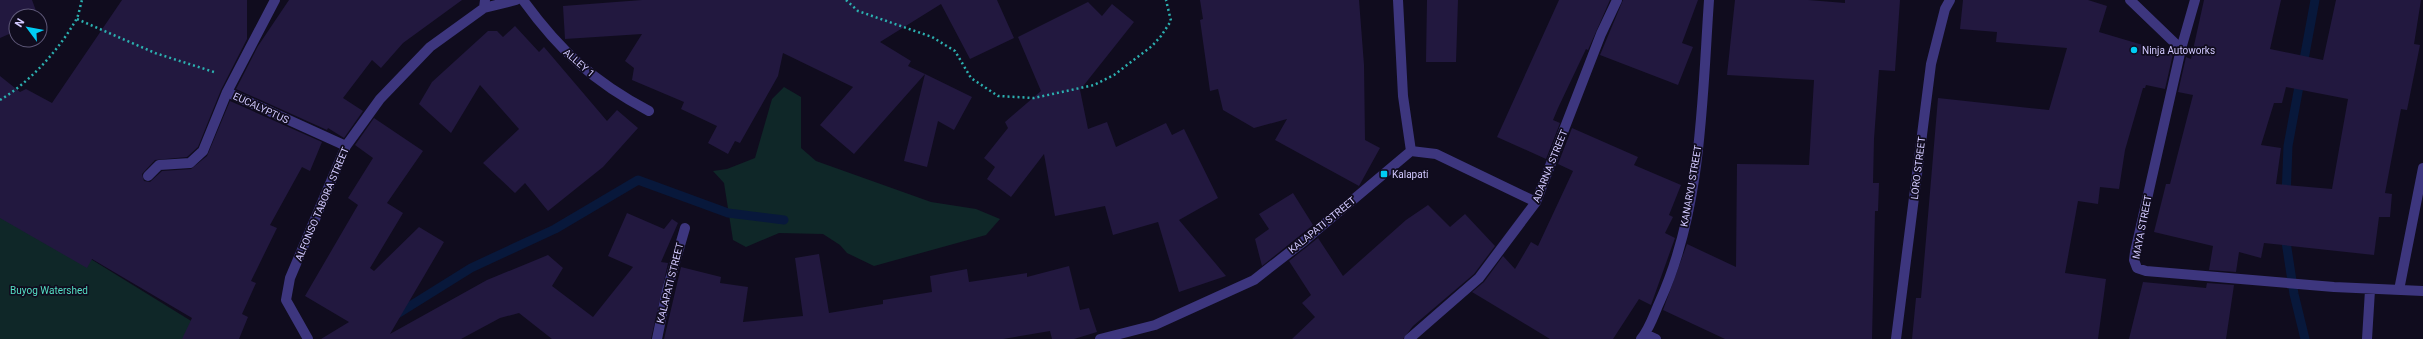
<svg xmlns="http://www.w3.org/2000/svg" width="2423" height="339" font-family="Roboto,sans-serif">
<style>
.green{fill:#0f2728}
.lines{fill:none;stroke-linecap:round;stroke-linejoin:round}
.stream{stroke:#08183b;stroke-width:9}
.building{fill:#22183f;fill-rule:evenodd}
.path{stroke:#2cb0b0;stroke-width:2.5;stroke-dasharray:2 3;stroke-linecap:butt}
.minor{stroke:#3d367e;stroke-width:10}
.poi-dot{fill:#00cdf4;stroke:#100c1e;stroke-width:1.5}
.labels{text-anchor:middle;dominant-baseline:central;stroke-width:3.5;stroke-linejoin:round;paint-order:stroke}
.poi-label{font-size:10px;fill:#d2c9ff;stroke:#100c1e;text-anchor:start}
.street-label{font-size:10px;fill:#d2c9ff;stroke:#100c1e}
.park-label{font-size:10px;fill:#55dfc5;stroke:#100c1e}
</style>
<rect width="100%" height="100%" fill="#100c1e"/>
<path class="green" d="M784,87L801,97V148L816,161L931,202L976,209L1000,219L986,235L874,266L847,253L840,245L823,234L779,233L746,247L733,240L724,183L713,171L727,169L755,158L772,99Z
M0,203L209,332L211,339H0Z"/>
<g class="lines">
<path class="stream" d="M2286,196L2288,146L2315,0
M2285,235L2294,294L2305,339
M394,316L471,268L555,229L638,180L728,213L784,220"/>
</g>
<path class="building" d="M0,0H32L38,16H16V31L0,38Z
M122,0H247V39L221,90L198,147L187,157L155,160L142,174L144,181L150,182L162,171L191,169L207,156L230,101L322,142L310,171L302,167L270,225L277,228L251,281L256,283L242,314L248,317L239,339H182L192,318L92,259L87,268L0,218V76L20,92L26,89L52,103Z
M289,0H462L403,43L381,68L372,60L343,98L363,111L344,138L328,128L327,130L236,89L258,46Z
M642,0H997L1014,38L970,59L941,4L880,42L911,61L908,66L925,74L854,154L820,125L853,87L783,53L778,76L740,143L735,141L728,154L708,143L717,126L681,109L684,102L632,80L634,68L625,61L642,34L565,39L563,6Z
M1200,0H1359L1364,65L1365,140L1380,148L1359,186L1275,140L1287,119L1254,128L1223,110L1218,89L1210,91L1200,20L1203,19Z
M1427,0H1458L1456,62H1426Z
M1559,0H1610L1588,50L1586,49L1558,108L1553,120L1560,123L1546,159L1497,137Z
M1623,0H1698L1682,43L1693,47L1678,85L1600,55Z
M1735,0H1808L1845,3V0H1900L1895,71L1879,70L1874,139L1873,183H1879L1878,211H1875L1872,339H1725L1663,310L1687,244L1736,267L1737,164L1809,165L1814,80L1727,75Z
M1963,0H2088L2107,6L2099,32L2173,54L2165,89L2146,85L2145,88H2143L2125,150L2119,189L2100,187L2098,204L2078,201L2065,273L2106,279L2098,339H1912L1916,298H1921L1938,98L2049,110L2067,48L1996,42L1997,32L1960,29Z
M2204,0H2281L2270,49L2323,60L2336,0H2421L2414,44L2420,45L2407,110L2401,109L2385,193L2392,194L2390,217H2379L2374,255L2264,243L2261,258L2239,252L2236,272L2209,270L2213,246L2154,232L2166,184H2170L2193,95L2178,92L2186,57L2191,59ZM2286,87L2348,99L2332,189L2276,184L2281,148L2261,145L2274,103H2282Z
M1088,2L1102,16L1112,4L1134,22L1080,90L1088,129L1107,122L1116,147L1166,123L1172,135L1184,129L1218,198L1179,220L1226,276L1179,292L1158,222L1113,235L1105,206L1055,216L1044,154L1011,197L987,179L995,167L984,158L1008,128L1005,122L1041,91L1018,37Z
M515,26L539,52L544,47L607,121L617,110L638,128L603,167L548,211L525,183L515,193L483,163L519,129L480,85L451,133L419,104L432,82L488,31H497L503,37Z
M925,74L972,97L954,130L938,121L927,167L904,161Z
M374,118L423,151L387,203L403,213L370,268L374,271L419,227L444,242L390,334L487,280L548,255L563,268L552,286L593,317L633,267L608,256L627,213L664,229L672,219L678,223L661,262L668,263L651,339H552L519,313L500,318L461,339H321L349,322L305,296L358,205L348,198L373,158L355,145Z
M1572,128L1638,157L1634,165L1681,185L1669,215L1673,217L1665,233L1675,238L1651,305L1639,299L1613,339H1550L1472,292L1484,282L1503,256L1515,269L1531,242L1538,246L1573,171L1558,164Z
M1293,193L1313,225L1262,266L1255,239L1269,229L1259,214Z
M1428,205L1450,227L1465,214L1495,246L1474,274L1413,326L1403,339H1292L1315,317L1302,303L1311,295L1289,261L1318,238L1343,276L1406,220Z
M819,254L829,313L883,304V300L932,292L930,276L967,269L969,282L1027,273V277L1069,266L1080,310L1089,308L1097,332L1074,339H1052L1050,331L1003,339H664L681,267L721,277L720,283L748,287L743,322L803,316L795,258Z
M2143,282L2206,288L2207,283L2234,285L2226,339H2129Z"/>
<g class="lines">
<path class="path" d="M846,0L858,11L932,37L955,51L971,78L998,96L1034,98L1094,85L1114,75L1152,46L1161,36L1171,21L1166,0
M77,19L155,53L214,72
M0,100C30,82 58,51 76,20C79,15 80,6 82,0"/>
<path class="minor" d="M275,0L227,92L346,146
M523,0C560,51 594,82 649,111
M1398,0L1403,96L1411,151
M2130,0L2181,49
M2195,0L2181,49L2135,252L2134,260L2137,268L2146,271L2334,287L2423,291
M484,8L516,0
M148,176L159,165L190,163L203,151L227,92
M2399,290L2423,168
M1645,334L1656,339
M308,339L286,300L290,278L346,146L380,99L430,47L484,8L485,0
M657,339L667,290L685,228
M1100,339L1155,325L1254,280L1304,241L1411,151L1436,154L1536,202
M1409,339L1479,278L1536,202L1601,34L1617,0
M1641,339C1650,328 1654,314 1660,301C1702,208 1702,101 1709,0
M1896,339L1931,64L1945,9L1950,0
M2367,339L2370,290"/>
</g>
<g class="poi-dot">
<circle cx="2134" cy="50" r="4"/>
<rect x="1380" y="170" width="8" height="8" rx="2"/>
</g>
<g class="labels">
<g class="poi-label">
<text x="2142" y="50">Ninja Autoworks</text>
<text x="1392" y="174">Kalapati</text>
</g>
<g class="street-label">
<text transform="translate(579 63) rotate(41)">ALLEY 1</text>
<text transform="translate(261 108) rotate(25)">EUCALYPTUS</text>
<text transform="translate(1550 166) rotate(-68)">ADARNA STREET</text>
<text transform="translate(1918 168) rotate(-83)">LORO STREET</text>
<text transform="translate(1691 186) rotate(-80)">KANARYU STREET</text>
<text transform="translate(322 204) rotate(-67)">ALFONSO TABORA STREET</text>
<text transform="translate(1322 225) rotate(-39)">KALAPATI STREET</text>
<text transform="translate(2142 227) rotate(-79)">MAYA STREET</text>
<text transform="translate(670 283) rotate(-76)">KALAPATI STREET</text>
</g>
<g class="park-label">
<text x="49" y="290">Buyog Watershed</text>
</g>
</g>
<g transform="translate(28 28) rotate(302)"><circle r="19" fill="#100c1e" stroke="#5e5878"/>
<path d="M0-3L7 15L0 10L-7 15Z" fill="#00cdf4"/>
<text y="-6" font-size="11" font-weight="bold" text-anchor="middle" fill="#d2c9ff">N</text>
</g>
</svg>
